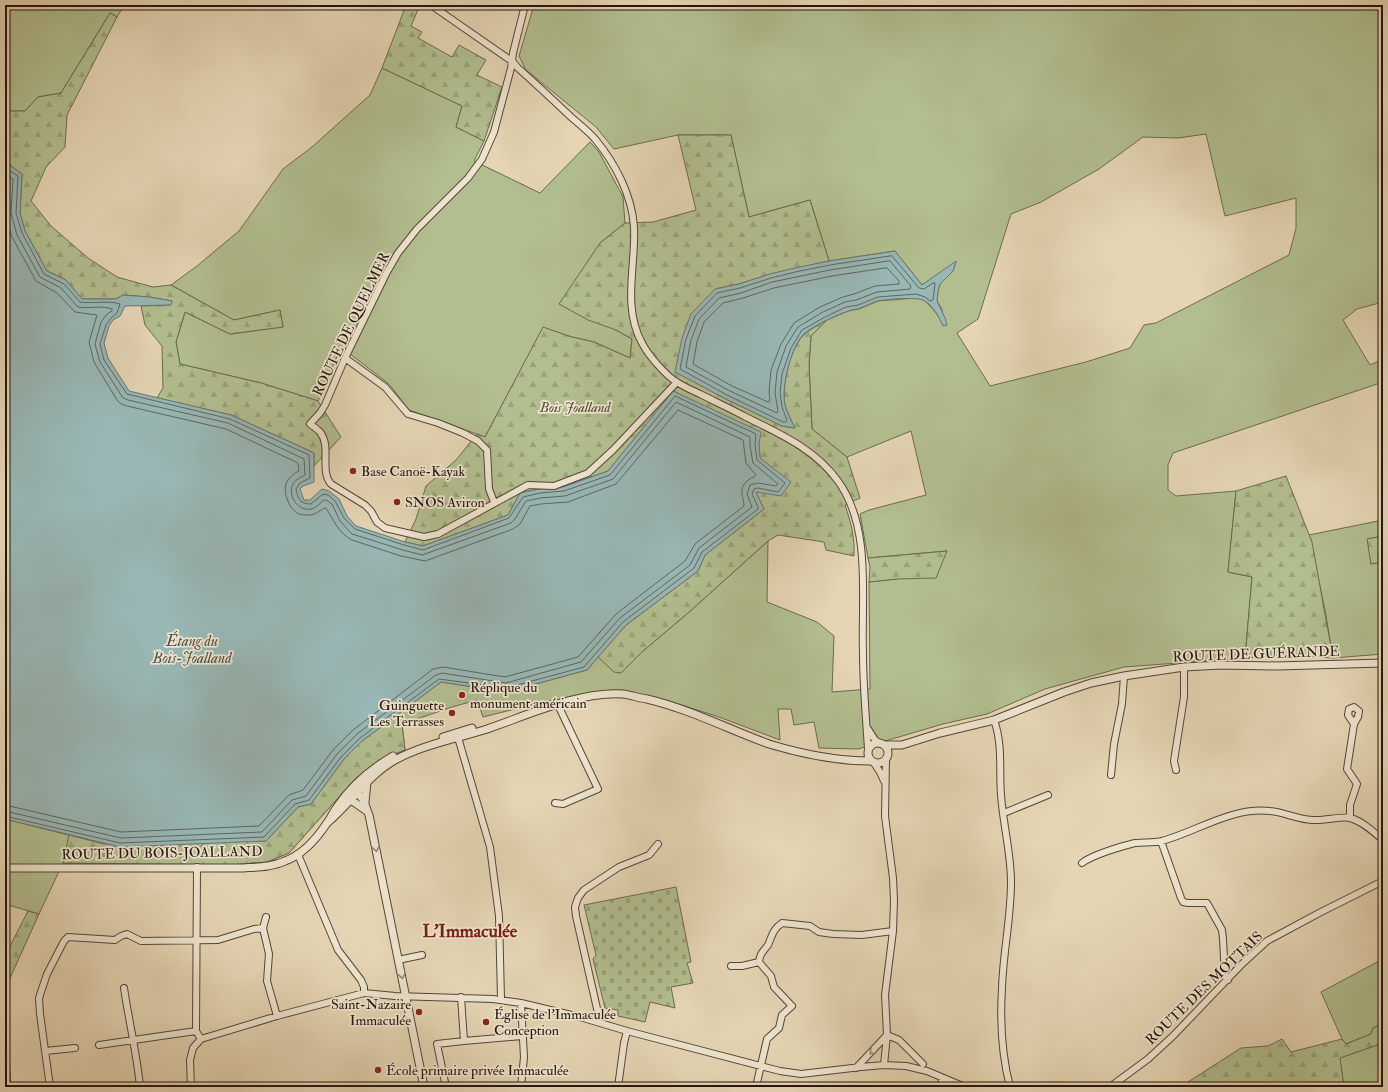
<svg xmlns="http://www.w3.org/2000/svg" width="1388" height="1092" font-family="'IM FELL Double Pica',serif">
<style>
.green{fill:#b2be8f;stroke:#6b6a4e;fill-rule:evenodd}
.forest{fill:url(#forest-firs);stroke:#6b6a4e}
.cemetery{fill:url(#cemetery-stones);stroke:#6b6a4e}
.water{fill:#98b7b5;stroke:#6a7672}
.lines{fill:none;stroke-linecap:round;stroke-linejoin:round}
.shore{stroke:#5e6661;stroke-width:1}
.minor-casing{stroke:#544537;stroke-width:8}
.tertiary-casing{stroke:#544537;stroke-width:9}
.minor{stroke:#eee4ce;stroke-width:6}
.tertiary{stroke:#eee4ce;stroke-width:7}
.oneway{stroke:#938777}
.poi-dot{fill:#8f2418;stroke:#eee4ce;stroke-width:1.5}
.labels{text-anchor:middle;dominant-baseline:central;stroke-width:3.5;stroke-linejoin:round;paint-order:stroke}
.street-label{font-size:14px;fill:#24150d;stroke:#eee4ce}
.park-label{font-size:14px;font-style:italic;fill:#4f4834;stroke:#eee4ce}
.poi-label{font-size:14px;fill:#24150d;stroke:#eee4ce;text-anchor:start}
.water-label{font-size:15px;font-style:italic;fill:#4d4e48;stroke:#eee4ce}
.district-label{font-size:18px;font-weight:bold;fill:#7a1f14;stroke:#eee4ce}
</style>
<defs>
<pattern id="forest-firs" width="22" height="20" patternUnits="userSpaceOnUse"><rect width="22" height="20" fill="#b2be8f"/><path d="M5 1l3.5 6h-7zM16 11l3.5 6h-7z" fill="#99a27a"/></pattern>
<pattern id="cemetery-stones" width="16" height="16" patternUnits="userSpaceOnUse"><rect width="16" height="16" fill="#b2be8f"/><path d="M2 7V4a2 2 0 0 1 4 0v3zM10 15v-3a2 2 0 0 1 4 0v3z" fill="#99a27a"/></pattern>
</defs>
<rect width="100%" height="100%" fill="#e5d5b4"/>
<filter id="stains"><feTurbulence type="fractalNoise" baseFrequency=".005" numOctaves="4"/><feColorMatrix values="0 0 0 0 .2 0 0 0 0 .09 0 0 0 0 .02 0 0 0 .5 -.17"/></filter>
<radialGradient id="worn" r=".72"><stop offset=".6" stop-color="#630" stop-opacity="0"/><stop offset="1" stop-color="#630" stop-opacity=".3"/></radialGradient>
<path class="green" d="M5,5H124L117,17L110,13L61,93L38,97L25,111H5Z
M534,5H1383V302L1357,309L1343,320L1370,365L1381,360L1383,362V382L1173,453L1168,465V490L1176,496L1236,491L1228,572L1252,577L1245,658L1124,667L1045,689L987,714L943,724L858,749L819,748L814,722L794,725L791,709H778L780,740L719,717L669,701L631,692L616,690L582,698L547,701L483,717L477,700L452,707L402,724L405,750L379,760L355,779L289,853L267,862L120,865L63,863L39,914L5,904V819L104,844L362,741L441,682L506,692L587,670L626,625L621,673L643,651L688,613L768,541L767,602L817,622L834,636L832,692L870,689L869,582L897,579L947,551L868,558L860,514L869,510L926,495L911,431L847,457L812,429L809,365L811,336L827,320L848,311L859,309L878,301L916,298L924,300L932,308L939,317L943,326L942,309L937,301L938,291L940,284L953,271L956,262L922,285L895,251L829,261L810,200L749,217L731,135H678L614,149L596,127L526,70L519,56ZM1206,134L1225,216L1296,198V228L1289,255L1156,323L1144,325L1130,348L1086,362L990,386L957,333L978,319L1011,214L1041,202L1099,169L1143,137L1178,138Z
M382,68L462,106L456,127L484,141L474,161L540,193L590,142L599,152L623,197L625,223L600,243L616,330L632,339L630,358L594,342L572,337L543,328L485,437L409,410L389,384L341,347L318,401L261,383L180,364L176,342L185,312L230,334L283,327L280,310L234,320L171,285L197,266L239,231L283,169L312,147L370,95Z
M1383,520V536L1368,539L1371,564L1383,562V654L1333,658L1325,610L1309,535Z
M1383,959V1024L1373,1028L1371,1034L1346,1044L1342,1039L1321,992Z
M1383,1043V1087H1344L1339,1058Z"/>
<path class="forest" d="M406,5H420L411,26L422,32L418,38L452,57L459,45L486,60L477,75L502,87L484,141L456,127L462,106L382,68Z
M110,13L117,17L67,115L65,147L46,167L31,201L51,226L88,258L117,277L153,287L171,285L234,320L280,310L283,327L230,334L185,312L176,342L180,364L261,383L318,401L341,437L314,466V453L231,415L157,398L163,388L162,346L145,325L141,306L170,305L172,301L149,297L123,295L116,299H82L66,280L47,271L25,231L20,213L22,174L7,163L5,165V111H25L38,97L61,93Z
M678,135H731L749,217L810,200L829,261L770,274L739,284L715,289L676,372L726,399L782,426L794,428C792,420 787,413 785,405C781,387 791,344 806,333C812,328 820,324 827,320L811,336L809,365L812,429L847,457L860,498L845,505C851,523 855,537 854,556L826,550L824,542L778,535L768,541L688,613L643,651L621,673L614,672L598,657L626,625L698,571L705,555L764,509L755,491L760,458L759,444L674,391L608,471L563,487L539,489L520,493L508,515L423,546L405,542L416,519L426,486L456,460L477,434L485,437L543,327L572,337L594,342L630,358L632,339L616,330L588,320L559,304L600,243L625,223L653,222L696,210Z
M1286,476L1312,542L1333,658L1291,655L1245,658L1252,577L1228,572L1236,491Z
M1383,536V562L1371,564L1367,539Z
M947,551L936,578L897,579L869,582L870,567L868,558Z
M396,716L402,724L405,750L379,760L355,779L289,853L267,862L230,865L63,863L69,835L104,844L266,841L298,807L311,804L344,759L362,741Z
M28,911L39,914L5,989V956Z
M5,996L11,1087H5Z
M1383,1024V1043L1340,1058L1344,1087H1190L1188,1082L1241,1048L1268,1046L1282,1039L1291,1052L1342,1039L1346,1044L1371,1034L1373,1028Z"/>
<path class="cemetery" d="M676,887L691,962L687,963L693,983L671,987L675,1008L650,1002L645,1022L618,1016V1010L605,1008L593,959L596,955L584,905Z"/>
<path class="water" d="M7,163L22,174L20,213L25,231L47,271L66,280L82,299H116L123,295L149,297L172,301L171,305L125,306L120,316L113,320L109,326L104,343L108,358L129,391L231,415L314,453V482L303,486L300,489L304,500H310L322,489L329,491L339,499L347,516L356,526L405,542L423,546L508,515L520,493L539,489L563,487L608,471L673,391L761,432L759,444L760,458L791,482L781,496L756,492L764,509L705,555L698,571L626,625L587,670L506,692L441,682L362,741L344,759L311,804L298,807L266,841L120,847L5,819V165Z
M895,251L922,285L956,261L953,271L940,284L938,291L937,301L945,318L947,325L943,326C939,317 933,305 923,300C916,297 885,299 877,301C872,303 866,306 860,308C857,310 852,309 849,311C838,314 813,326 805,333C791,345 781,387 785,405C787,413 791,420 795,428L782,426L726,399L675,372L682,338L691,314L715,289L739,284L770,274L795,268L829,261Z"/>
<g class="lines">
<path class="shore" d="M5,168L18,176L16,213L22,233L44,274L64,284L80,302C94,304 108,300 120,304L117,313L111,318L106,325L100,344L104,360L127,394L230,419L309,455L310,478L300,483L296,489C298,499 300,504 311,504L323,494L328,495L335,501L344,518L355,529L404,545L423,550L509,518L523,497L540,493L564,491L610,475L675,396L756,434L755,445L757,460L785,483L778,492L758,488L754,489L752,494L758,507V509L702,552L694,568L623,622L584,667L506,688L439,679L360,738L341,757L309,800L295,804L264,837L120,843L5,816
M5,173L13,179L11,213L17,235L40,277L61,288L78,307C89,309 103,305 112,309V311L107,314L101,322L95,344L100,362L123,398L128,400L228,423L304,459L305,475C300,478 296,479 293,484C287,495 298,512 311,509C316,508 320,503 324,500H326L332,504L340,521L352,534L403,550L422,555L511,523L515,519L526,501L540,498L565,496L613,479L676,402L750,437V446L753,463L778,484L776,486L758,483L750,485L747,494L752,507L699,548L690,565L620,618L581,662L506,683L442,673L436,675L357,734L337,754L306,796L292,800L262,832L121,838L5,811
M5,215L12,237L36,281L57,293L75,312L97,315L89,342L94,362L117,400L121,404L127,406L226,429L298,463L299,471C293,474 288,478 286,484C283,493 289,508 297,513C300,515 305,515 309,515C317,515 320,509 326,508C333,519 339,534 352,540L401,556L425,561L513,529L520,524L530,506L541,504L568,502L616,484L678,410L743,440L746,463L756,475C754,478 749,478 746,482C738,490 744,497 744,506L695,544L685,561L616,614L578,657L505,677L443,667L433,669L353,730L333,750L303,790L289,795L259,826L121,832L5,805
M892,256L919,288L924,289L933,283H935L933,300L930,301L925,297L916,294L878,297L858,305L846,307L825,317L802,330L791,348L782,374L780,393L782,407L787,420L786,422H783L727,395L680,369L686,339L695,316L717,293L740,288L771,278L795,272L830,265Z
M890,261L911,286L910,289L877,292L856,300L845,302L823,312L798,327L786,346L777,372L775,393L778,411L777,413L730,391L686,367L691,340L699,319L719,298L741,293L772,282L830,270Z
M887,268L899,281V284L875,286L854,294L843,297L820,307L794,323L781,344L771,370L769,392L770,401L768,402L732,386L693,364L697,342L704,322L723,303L743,298L774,288L832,276Z"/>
<defs>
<path id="minor" d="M431,5L513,62L518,68C536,84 553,100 571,117C579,124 588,131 595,139C615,163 632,195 634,227C636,265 622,307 642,343C648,355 666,376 678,383C685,387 693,391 700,394C716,402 731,409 746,417C780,434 815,449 838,481C872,528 861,598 863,653C863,685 866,717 868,749
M525,5L513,53L511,68L494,132L482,159L468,178L417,229L398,253L387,272L345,358L325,405L320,413L310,424C313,426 317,429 320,432C332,447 319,470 331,484L365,505L371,511L377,522L385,528L424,537L438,534L528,485L554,486L588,473L613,450L677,382
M345,358L385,387L408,414L438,423L463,433L478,441L487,450L489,489L494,502
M994,720C1003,745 999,770 1001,795C1003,824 1011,853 1011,882C1011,918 1003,953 1002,988C1000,1020 1002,1056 1010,1087
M868,729L875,740L879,743
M457,734L490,847L499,916L501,999
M874,763L880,772L884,781
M1176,770L1174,761L1184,697V667
M1111,775L1114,744L1122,704L1124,676
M555,803L563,804L598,789L558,705
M1004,813L1048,795
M1350,818V805L1357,784L1347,769L1354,724L1358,717L1359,711L1354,707L1349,709L1348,715L1354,724
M1161,841L1181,898L1183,902L1188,903H1207L1222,930L1223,939L1225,976L1228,980
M296,855L299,857L338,950L361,980L364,987V993
M1082,863C1092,855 1122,846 1135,843C1144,842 1154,843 1162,841C1198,831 1231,807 1270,811C1284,812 1299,820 1314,820C1324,821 1341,816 1350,818C1362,821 1374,832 1383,840
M197,867L196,1031L201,1039
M263,928L266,917
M398,960L422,955
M731,966H742L759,962
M124,988C129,1022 137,1054 140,1087
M461,997L464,1041L522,1036
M521,1003L524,1057L521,1087
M598,1022V1013L576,916L575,907L578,898L584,890L619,867L649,855L658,844
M99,1045L196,1031
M45,1051L75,1048
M884,1065L887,1035L885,995L893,931L894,901L893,878L885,816L886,759
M856,1068L887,1035L899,1040L923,1064
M941,1077L943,1087
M50,1087L40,1014L39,998L47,974L64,941L68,937L115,940L121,936L127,934L141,941L218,940L254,929L263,928L269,954L267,981L277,1016
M191,1087L190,1060L193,1048L201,1039L277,1016L364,993L395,996L493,999L521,1003L580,1017L627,1031L780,1071L801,1074L861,1067L884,1065L906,1066L927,1071L965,1087
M446,1087L437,1044L464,1041
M618,1087L624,1043L627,1031
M756,1087L767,1039L779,1028L782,1015L792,1006L774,987L771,976L759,962C760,953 763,952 768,945C772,936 773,929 782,923L810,926L819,932L833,934L862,935L893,931
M1110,1087L1148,1059L1173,1036L1242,964L1267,941L1321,912L1383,881"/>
<path id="tertiary" d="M443,737L472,728
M868 753a10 10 0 1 1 20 0a10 10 0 1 1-20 0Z
M884,745H902L940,733L994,720L1064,692L1091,683L1124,676L1184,667L1221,665L1277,666L1383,663
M353,791C366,798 364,804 369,815L424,1087
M350,796L351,800L367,811
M365,803L367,782
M327,823C350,804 368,775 395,760C423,745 454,739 484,730C526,716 579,691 623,694C631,695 639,698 647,699C689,709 728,729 769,744C802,754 836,761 871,761
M5,868H243C257,867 272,867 285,861C302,855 317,838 327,823C331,818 333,812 337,807C351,786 371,769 393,756"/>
</defs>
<use href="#minor" class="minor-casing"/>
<use href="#tertiary" class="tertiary-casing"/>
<use href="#minor" class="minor"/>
<use href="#tertiary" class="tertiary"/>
</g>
<defs><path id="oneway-chevron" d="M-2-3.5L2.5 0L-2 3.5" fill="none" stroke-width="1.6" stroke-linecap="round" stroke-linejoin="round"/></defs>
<g class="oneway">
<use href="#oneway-chevron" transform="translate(376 849) rotate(79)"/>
<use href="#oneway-chevron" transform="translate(402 976) rotate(79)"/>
<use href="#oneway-chevron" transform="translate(872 1052) rotate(133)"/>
</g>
<g class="poi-dot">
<circle cx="353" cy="471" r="4"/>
<circle cx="397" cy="502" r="4"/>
<circle cx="462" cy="695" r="4"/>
<circle cx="452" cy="713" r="4"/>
<circle cx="419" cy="1012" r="4"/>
<circle cx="486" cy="1022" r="4"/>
<circle cx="378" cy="1070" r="4"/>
</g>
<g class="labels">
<g class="street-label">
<text transform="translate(351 324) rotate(-64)">ROUTE DE QUELMER</text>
<text transform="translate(1256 654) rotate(-2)">ROUTE DE GUÉRANDE</text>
<text transform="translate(162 853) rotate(-1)">ROUTE DU BOIS-JOALLAND</text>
<text transform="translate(1204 988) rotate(-44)">ROUTE DES MOTTAIS</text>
</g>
<g class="park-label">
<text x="575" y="407">Bois Joalland</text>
</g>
<g class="poi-label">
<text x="361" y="471">Base Canoë-Kayak</text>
<text x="405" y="502">SNOS Aviron</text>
<text x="470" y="687">Réplique du<tspan x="470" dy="16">monument américain</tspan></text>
<text x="444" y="705" text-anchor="end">Guinguette<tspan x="444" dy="16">Les Terrasses</tspan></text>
<text x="411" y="1004" text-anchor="end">Saint-Nazaire<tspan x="411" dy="16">Immaculée</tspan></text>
<text x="494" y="1014">Église de l'Immaculée<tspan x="494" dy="16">Conception</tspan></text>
<text x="386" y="1070">École primaire privée Immaculée</text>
</g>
<g class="water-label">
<text x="192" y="641">Étang du<tspan x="192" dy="17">Bois-Joalland</tspan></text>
</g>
<g class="district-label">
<text x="470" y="931">L'Immaculée</text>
</g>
</g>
<rect width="1388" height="1092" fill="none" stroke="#e5d5b4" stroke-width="20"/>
<rect x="6" y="6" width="1376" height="1080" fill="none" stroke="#24150d" stroke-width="2"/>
<rect x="10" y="10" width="1368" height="1072" fill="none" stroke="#24150d"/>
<rect width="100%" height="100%" filter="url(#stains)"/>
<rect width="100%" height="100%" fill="url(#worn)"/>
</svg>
